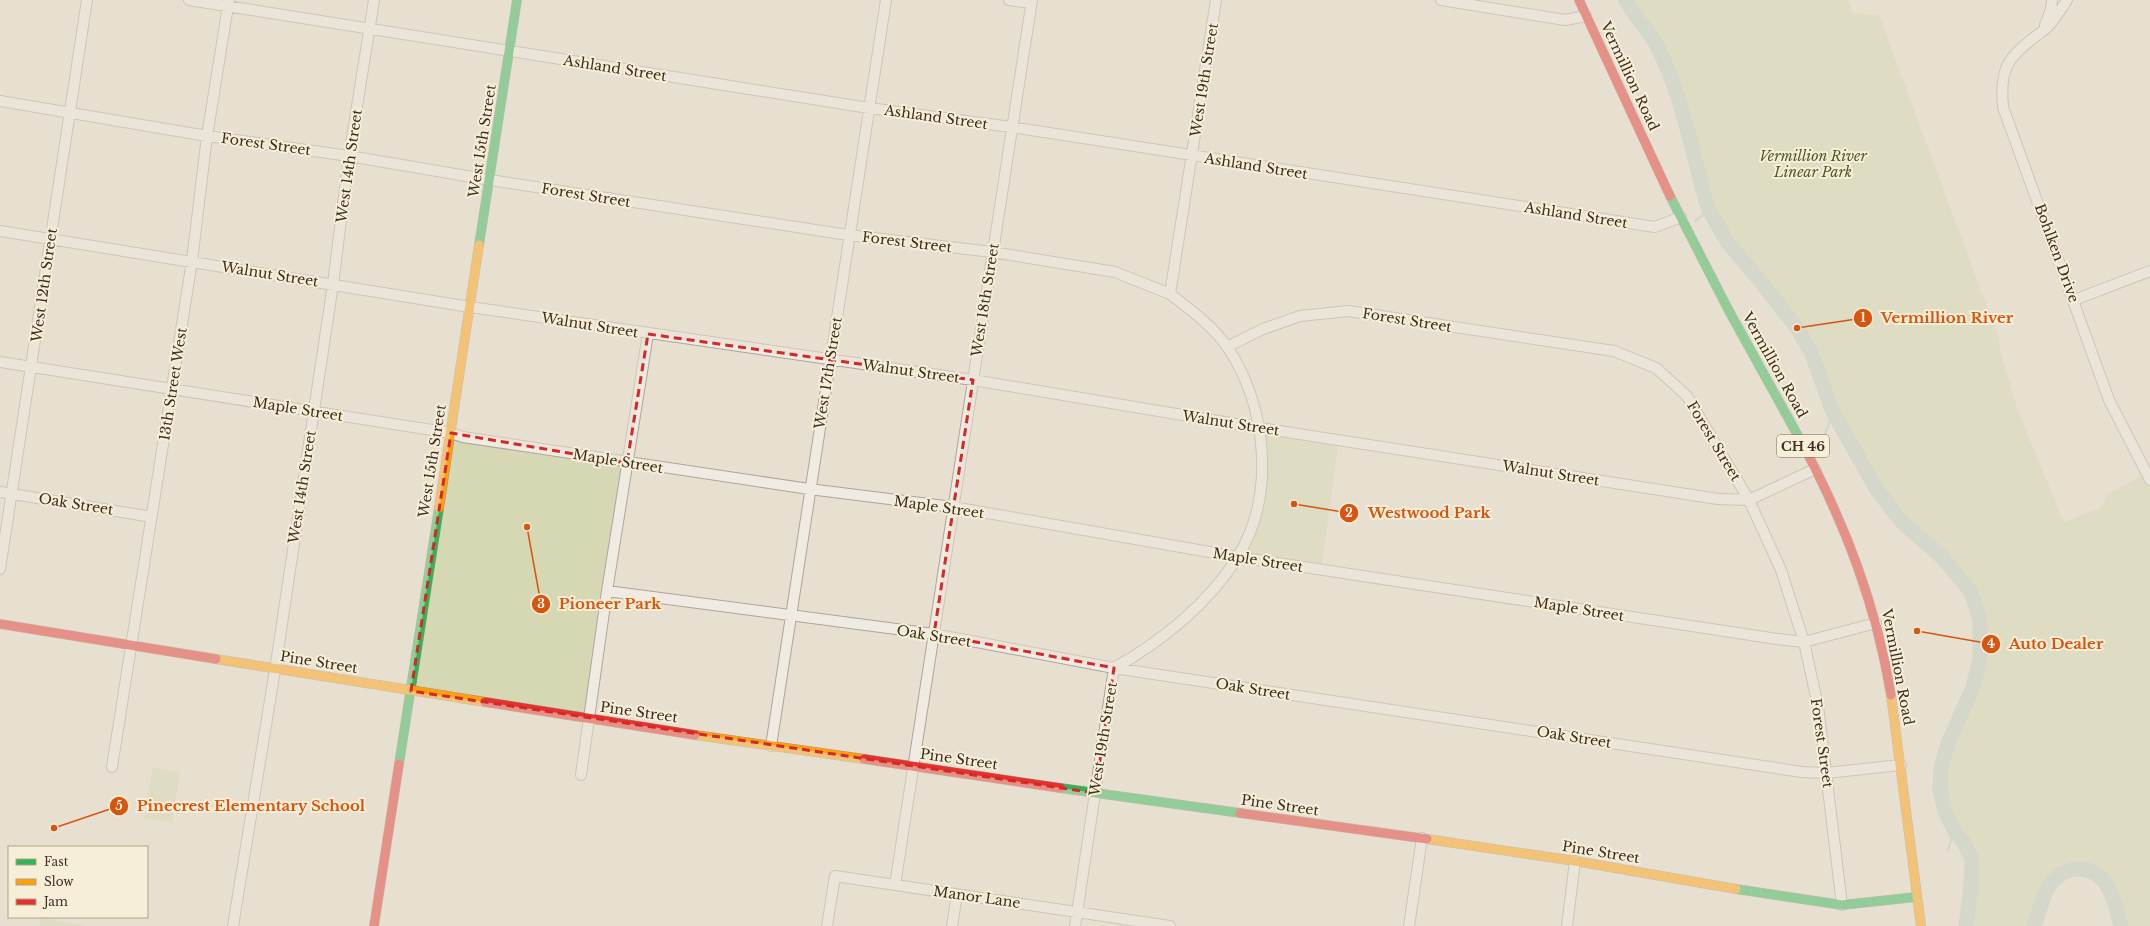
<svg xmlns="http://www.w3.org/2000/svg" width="2150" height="926" font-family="'Libre Baskerville',serif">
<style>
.green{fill:#d6d7b3}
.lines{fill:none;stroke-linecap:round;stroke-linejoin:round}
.stream{stroke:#bcccc2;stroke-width:2.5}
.river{stroke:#bcccc2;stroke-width:15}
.street-casing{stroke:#ada599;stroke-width:12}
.fast-casing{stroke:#9c958a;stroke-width:10}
.slow-casing{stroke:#9c958a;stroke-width:10}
.jam-casing{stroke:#9c958a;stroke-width:10}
.street{stroke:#efebe3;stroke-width:10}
.fast{stroke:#30b455;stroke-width:9}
.slow{stroke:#ff9f0a;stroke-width:9}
.jam{stroke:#e5322d;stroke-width:9}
.marked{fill:none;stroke:#d62828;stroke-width:3;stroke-dasharray:8 5;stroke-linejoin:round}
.labels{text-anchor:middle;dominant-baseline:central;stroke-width:4;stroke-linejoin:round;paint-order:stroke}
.shield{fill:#f7eed8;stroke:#756857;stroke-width:1}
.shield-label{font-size:13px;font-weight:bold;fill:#3d2e20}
.street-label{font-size:14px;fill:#3d2e20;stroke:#f7eed8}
.park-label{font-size:14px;font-style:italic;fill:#4d5a26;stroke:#f7eed8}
.leader{fill:none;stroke:#d7550e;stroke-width:1.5}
.callout-dot{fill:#d7550e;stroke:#f7eed8;stroke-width:1.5}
.mark-label{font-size:12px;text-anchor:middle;font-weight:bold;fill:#fff}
.callout-label{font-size:15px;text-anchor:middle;font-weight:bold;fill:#d7550e;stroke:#f7eed8;stroke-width:4;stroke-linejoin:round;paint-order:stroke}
</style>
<rect width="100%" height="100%" fill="#e7e0d1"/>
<path class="green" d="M1627,0H1848L1853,13L1879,15L1992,320L1998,332L2000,349L2018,411L2064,522L2099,508L2103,504L2108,494L2146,473L2150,480V926H2121C2115,901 2108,868 2077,869C2066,869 2055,877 2049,886C2043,895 2039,915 2034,926H1966L1971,884L1972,859L1964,843L1954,830L1945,812L1940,790L1941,768L1948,743L1973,687L1980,659V620L1971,592L1942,557L1901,521L1877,490L1833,412L1811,352L1797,328L1761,282L1728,243L1709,210L1705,198C1691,147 1681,92 1657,46C1649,30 1634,17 1627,0Z
M1260,428L1339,440L1321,570L1238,557L1255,513Z
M451,433L627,463L589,719L411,691Z
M153,767L180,772L172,823L144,818Z
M41,918L86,926H40Z"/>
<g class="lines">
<path class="stream" d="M1695,221L1709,210
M1825,434L1833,412
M1948,850L1954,830"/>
<path class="river" d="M1626,0C1634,17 1649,30 1657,46C1681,92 1691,147 1705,198L1709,210L1728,243L1761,282L1797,328L1811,352L1833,412L1877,490L1901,521L1942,557L1971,592L1980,620V659L1973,687L1948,743L1941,768L1940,790L1945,812L1954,830L1964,843L1972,859L1971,884L1966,926
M2034,926C2039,914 2043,895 2049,886C2055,877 2066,869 2077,869C2108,868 2115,901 2121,926"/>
<defs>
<path id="street" d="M189,0L869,108L1011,127L1655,227L1681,217
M1009,0L1031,3
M1441,0L1565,20L1586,16
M2067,0C2060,11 2051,26 2040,33C2009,57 1999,66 2003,107L2109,400L2150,480
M2045,25L2051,9L2052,0
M0,101L207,136L349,156L490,180L848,235L992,252L1115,272L1170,294
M0,231L470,307L973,380L1260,428L1718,499L1749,500L1815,469
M2074,300L2150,271
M1227,347L1263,329L1300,316L1348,311L1614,351L1656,368L1687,396L1749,500L1781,570L1804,642L1818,706L1842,905
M0,362L451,433L463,437L809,489L953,507L1238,557L1777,639L1804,642L1876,623
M0,492L152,517
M0,569L87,0
M607,591L934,634L1114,668L1802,772L1826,773L1901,765
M771,746L886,0
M112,767L192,261L207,136L229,0
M581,775L607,591L648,334
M895,885L1032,0
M233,926L275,670L333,284L349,156L374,0
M827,926L835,876L1170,926
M952,926L957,894
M1075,926L1114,668C1161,642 1209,603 1237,558C1276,496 1267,407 1228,348C1213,326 1191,310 1170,294L1216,0
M1409,926L1422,838
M1567,926L1575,861"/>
<path id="fast" d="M1670,196L1729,311L1802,443
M479,245L517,0
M399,764L439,508
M1060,788L1240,813
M1736,889L1842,905L1916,897"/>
<path id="slow" d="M439,508L479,245
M216,659L485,702
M1891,695L1921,926
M695,735L864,759
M1427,839L1575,861L1736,889"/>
<path id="jam" d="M1579,0L1670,196
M1802,443C1845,524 1876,604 1891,695
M0,624L216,659
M485,702L695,735
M864,759L1060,788
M1240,813L1427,839
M374,926L399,764"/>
</defs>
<use href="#street" class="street-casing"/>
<use href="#fast" class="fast-casing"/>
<use href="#slow" class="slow-casing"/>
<use href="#jam" class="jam-casing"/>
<use href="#street" class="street"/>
<use href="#fast" class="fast"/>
<use href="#slow" class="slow"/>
<use href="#jam" class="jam"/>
</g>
<path d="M0 0H2150V926H0ZM648,334L973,380L934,634L1114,668L1095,793L411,691L451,433L627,463Z" fill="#e7e0d1" fill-opacity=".55" fill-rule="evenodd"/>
<path class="marked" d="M648,334L973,380L934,634L1114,668L1095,793L411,691L451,433L627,463Z"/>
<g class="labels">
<rect class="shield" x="1777" y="435" width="52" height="22" rx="3"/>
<g class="shield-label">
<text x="1803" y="446">CH 46</text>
</g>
<g class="street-label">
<text transform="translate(615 68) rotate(9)">Ashland Street</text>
<text transform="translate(1630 76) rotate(65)">Vermillion Road</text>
<text transform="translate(1204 80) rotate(-81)">West 19th Street</text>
<text transform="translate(936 117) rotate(8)">Ashland Street</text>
<text transform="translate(482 141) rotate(-81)">West 15th Street</text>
<text transform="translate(266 144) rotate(8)">Forest Street</text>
<text transform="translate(349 166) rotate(-82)">West 14th Street</text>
<text transform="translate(1256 166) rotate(9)">Ashland Street</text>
<text transform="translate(586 195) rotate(9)">Forest Street</text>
<text transform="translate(1576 215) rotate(9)">Ashland Street</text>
<text transform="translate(907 242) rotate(7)">Forest Street</text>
<text transform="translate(2057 253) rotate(70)">Bohlken Drive</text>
<text transform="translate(270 274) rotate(9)">Walnut Street</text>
<text transform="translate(44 285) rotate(-82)">West 12th Street</text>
<text transform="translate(985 300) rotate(-81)">West 18th Street</text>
<text transform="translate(1407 320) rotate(9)">Forest Street</text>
<text transform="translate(590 325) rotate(9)">Walnut Street</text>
<text transform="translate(1775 365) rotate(61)">Vermillion Road</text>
<text transform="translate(911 371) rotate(8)">Walnut Street</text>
<text transform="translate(828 373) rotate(-81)">West 17th Street</text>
<text transform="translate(173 384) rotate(-81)">13th Street West</text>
<text transform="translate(298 409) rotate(9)">Maple Street</text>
<text transform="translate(1231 423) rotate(9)">Walnut Street</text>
<text transform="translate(1714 441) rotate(59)">Forest Street</text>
<text transform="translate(432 461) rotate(-81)">West 15th Street</text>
<text transform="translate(618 461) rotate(9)">Maple Street</text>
<text transform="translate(1551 473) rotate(9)">Walnut Street</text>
<text transform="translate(302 487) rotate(-81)">West 14th Street</text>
<text transform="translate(76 504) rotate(9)">Oak Street</text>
<text transform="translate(939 507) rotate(8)">Maple Street</text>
<text transform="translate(1258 560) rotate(9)">Maple Street</text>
<text transform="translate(1579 609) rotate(9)">Maple Street</text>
<text transform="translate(934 636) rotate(9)">Oak Street</text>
<text transform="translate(319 662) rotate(9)">Pine Street</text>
<text transform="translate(1898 667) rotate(79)">Vermillion Road</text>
<text transform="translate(1253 689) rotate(9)">Oak Street</text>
<text transform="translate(639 712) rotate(8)">Pine Street</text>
<text transform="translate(1574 737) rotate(9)">Oak Street</text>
<text transform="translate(1103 739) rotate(-81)">West 19th Street</text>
<text transform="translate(1822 743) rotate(82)">Forest Street</text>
<text transform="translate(959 759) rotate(8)">Pine Street</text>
<text transform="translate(1280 805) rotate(8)">Pine Street</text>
<text transform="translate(1601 852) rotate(9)">Pine Street</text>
<text transform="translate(977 897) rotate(8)">Manor Lane</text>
</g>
<g class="park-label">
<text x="1813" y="156">Vermillion River<tspan x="1813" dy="16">Linear Park</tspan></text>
</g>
</g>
<path class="leader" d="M1797 328L1863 318M1294 504L1349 513M527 527L541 604M1917 631L1991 644M54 828L119 806"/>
<g class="callout-dot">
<circle cx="1797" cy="328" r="4"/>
<circle cx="1294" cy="504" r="4"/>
<circle cx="527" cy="527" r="4"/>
<circle cx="1917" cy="631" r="4"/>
<circle cx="54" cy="828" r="4"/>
<circle cx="1863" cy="318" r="10"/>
<circle cx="1349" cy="513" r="10"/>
<circle cx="541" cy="604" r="10"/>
<circle cx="1991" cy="644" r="10"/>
<circle cx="119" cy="806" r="10"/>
</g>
<g class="mark-label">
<text x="1863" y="322">1</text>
<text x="1349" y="517">2</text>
<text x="541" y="608">3</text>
<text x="1991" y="648">4</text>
<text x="119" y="810">5</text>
</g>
<g class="callout-label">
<text x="1947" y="323">Vermillion River</text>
<text x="1429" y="518">Westwood Park</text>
<text x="610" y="609">Pioneer Park</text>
<text x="2056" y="649">Auto Dealer</text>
<text x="251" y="811">Pinecrest Elementary School</text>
</g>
<rect x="8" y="846" width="140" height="72" fill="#f7eed8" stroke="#ada18e"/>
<rect x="16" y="859" width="20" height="6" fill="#30b455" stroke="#ada18e"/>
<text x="44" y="866" font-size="12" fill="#3d2e20">Fast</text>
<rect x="16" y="879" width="20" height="6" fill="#ff9f0a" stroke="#ada18e"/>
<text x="44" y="886" font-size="12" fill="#3d2e20">Slow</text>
<rect x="16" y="899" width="20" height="6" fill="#e5322d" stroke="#ada18e"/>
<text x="44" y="906" font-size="12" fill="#3d2e20">Jam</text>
</svg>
